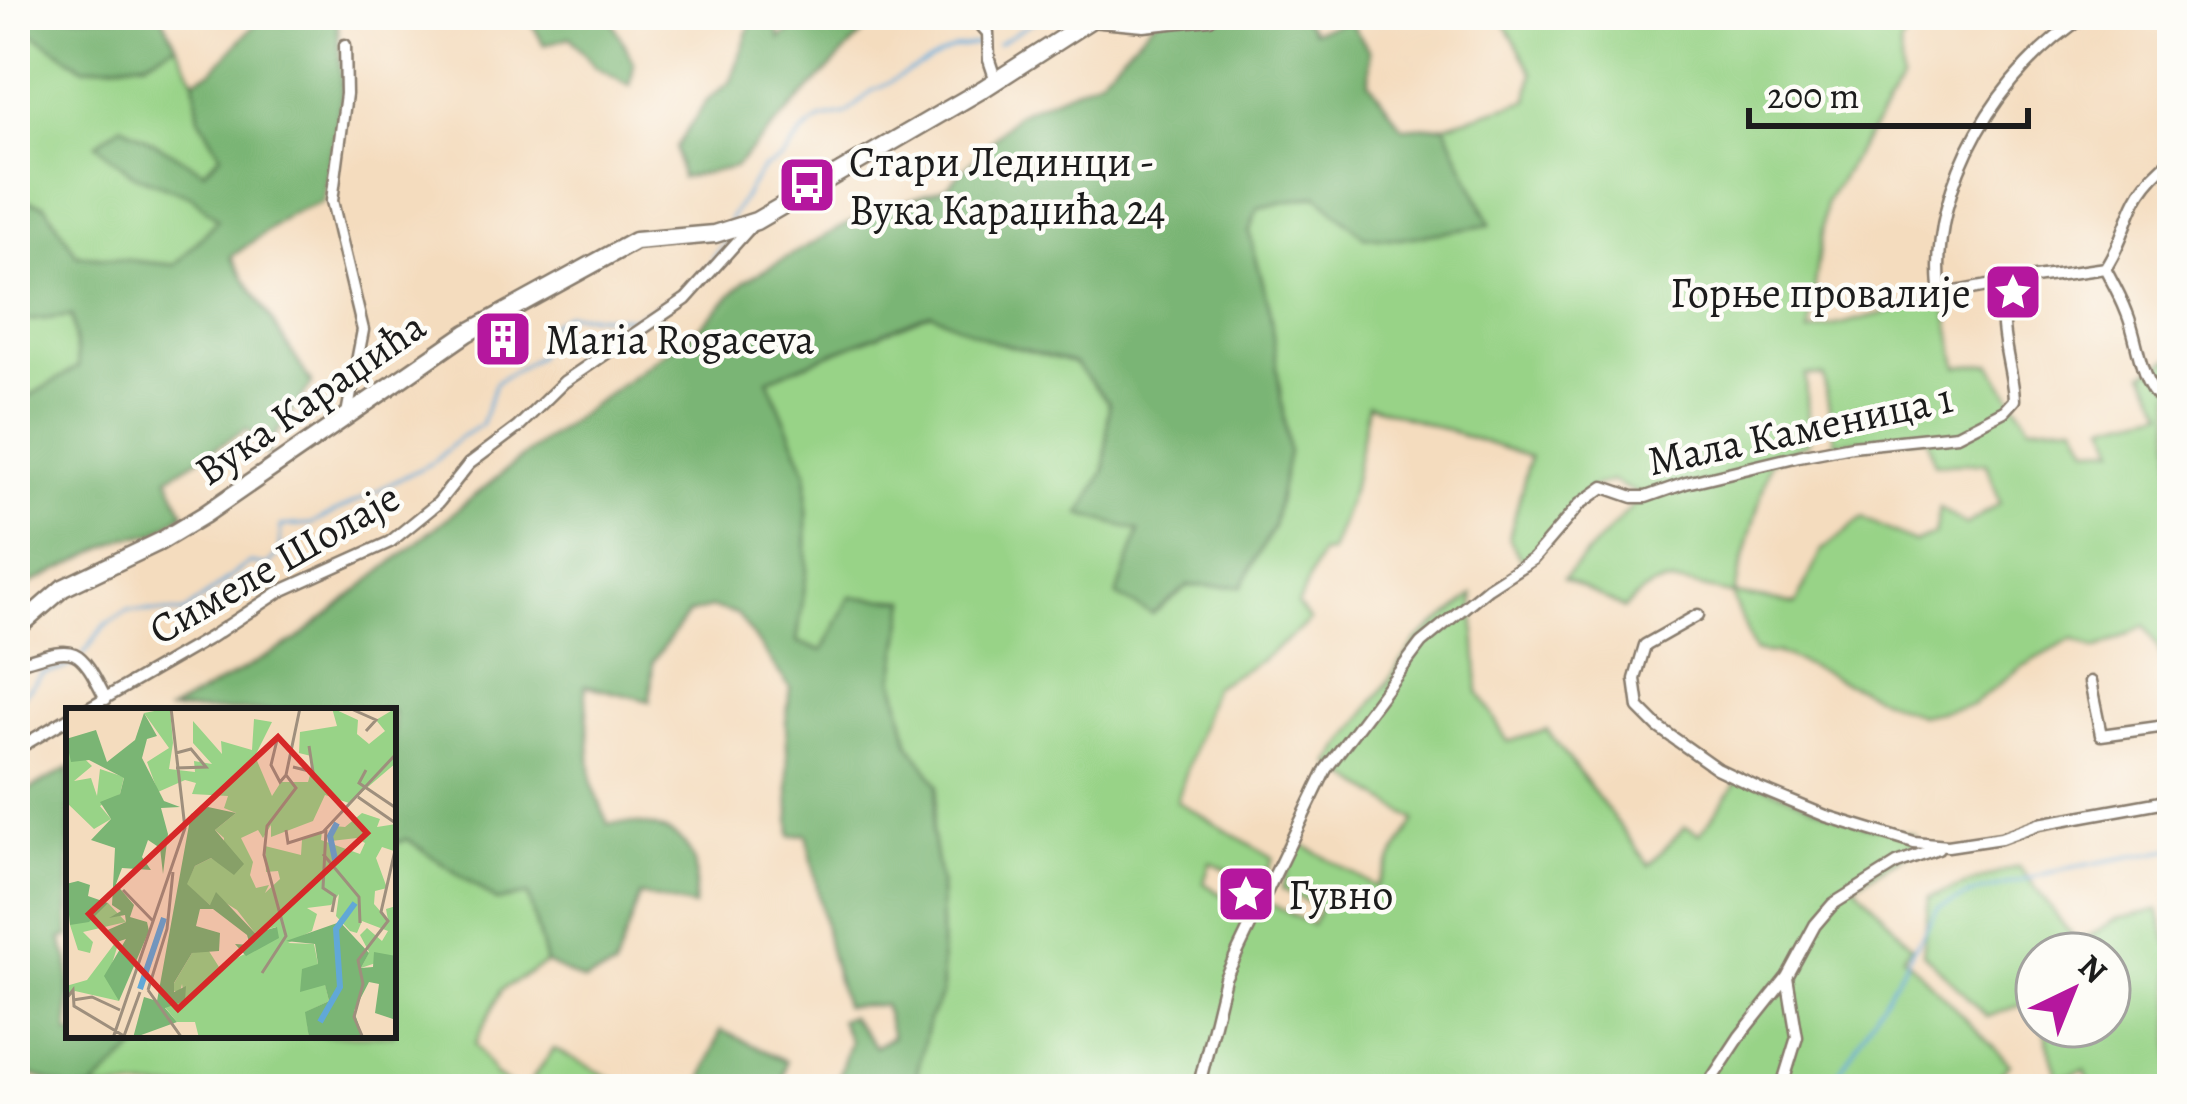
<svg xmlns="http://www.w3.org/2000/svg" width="2187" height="1104" font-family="Alegreya,serif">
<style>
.green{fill:#98d387;stroke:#5a7852;stroke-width:3;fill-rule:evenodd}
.forest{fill:#7ab574;stroke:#4b6848;stroke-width:3}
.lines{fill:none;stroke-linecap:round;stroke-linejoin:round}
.stream{stroke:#61a8d7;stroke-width:3}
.street-casing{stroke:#887c6d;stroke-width:15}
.secondary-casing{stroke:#887c6d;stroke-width:21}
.street{stroke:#fff;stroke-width:10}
.secondary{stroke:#fff;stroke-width:16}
.labels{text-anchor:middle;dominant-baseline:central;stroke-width:9;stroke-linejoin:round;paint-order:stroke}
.poi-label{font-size:42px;fill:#1c1c1c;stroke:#fdfcf7;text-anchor:start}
.street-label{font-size:42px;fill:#1c1c1c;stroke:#fdfcf7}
.inset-river{fill:none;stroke:#61a8d7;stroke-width:6}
.inset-road{fill:none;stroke:#9e8f7d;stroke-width:3}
.view{fill:#d62828;fill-opacity:0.15;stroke:#d62828;stroke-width:6}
.inset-edge{fill:none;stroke:#1c1c1c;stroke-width:6}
</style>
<rect width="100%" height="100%" fill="#fdfcf7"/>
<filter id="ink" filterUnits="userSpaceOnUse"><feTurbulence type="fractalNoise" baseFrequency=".00833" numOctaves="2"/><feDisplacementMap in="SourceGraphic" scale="24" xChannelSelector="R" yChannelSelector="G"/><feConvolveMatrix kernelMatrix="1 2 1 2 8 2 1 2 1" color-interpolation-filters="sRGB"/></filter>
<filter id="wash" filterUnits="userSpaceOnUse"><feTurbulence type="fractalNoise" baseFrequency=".004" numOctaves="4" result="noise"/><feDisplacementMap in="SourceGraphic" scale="48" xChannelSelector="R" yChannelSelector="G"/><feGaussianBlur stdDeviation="2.7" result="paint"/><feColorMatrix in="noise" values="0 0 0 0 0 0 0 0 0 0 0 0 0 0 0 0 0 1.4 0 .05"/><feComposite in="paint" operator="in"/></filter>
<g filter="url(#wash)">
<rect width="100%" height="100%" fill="#f4dcbe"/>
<path class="green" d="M1500,15H1914L1900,46L1902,82L1826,202L1809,332L1945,298L1958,367L1991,364L2030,425L2077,423L2089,448L2117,447L2106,424L2165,410L2144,373L2172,357V694L2167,688L2160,652L2145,626L2096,649L2073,639L2020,668L1972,705L1919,715L1779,653L1754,651L1732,594C1684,586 1660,568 1624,609L1564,578L1642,496L1611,481L1592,487L1545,545L1523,564L1509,538L1530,457L1368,405L1352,491L1330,552L1320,553L1298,606L1310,621L1262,660L1213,687L1177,801L1273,858L1264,884L1210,862L1204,883L1260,919L1267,902L1312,925L1320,908L1282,889L1297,841L1376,887L1415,820L1330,764L1417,640L1473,595L1479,692L1508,742L1547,730L1649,865L1685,827L1700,834L1741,776L1861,825L1914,834L1912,851L1854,883L1912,945L1903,956L2010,1064L1985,1089H935L916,1077L929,1019L942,994L940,883L932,832L938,785L909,743L894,678L907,601L851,597L822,652L797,642L807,570V472L768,379L931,313L992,341L1074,363L1109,403L1105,469L1139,531L1152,614L1188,586H1242L1269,305L1249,232L1258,208L1317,195L1490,224L1445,125L1528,100L1533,73ZM1806,375L1823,376L1835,443L1927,436L1935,464L1987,463L2000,503L1966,525L1939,508L1934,534L1914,542L1863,518L1822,551L1796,604L1734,594L1770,463L1809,442Z
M15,22L84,68L147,60L176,44L194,79L199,117L221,155L203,171L123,126L132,174L191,196L218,220L175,265L77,255L45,205L15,198Z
M72,316L79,367L15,405V322Z
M407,838L496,901L528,895L546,963L501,990L475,1044L496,1076L517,1089H92L151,1035H393V844Z
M2019,866L2077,943L2117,919L2159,910L2168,944L2172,945V1089H2092L2085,1071L2058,1079L2043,1026H2109V954H2037V1008L2026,1003L1987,1017L1923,953L1929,897Z
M554,1049L633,1089H525Z"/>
<path class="forest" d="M15,15H161L176,44L147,60L84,68L15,22Z
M264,15H337L342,94L323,202L291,214L231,257L312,384L272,440L268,455L247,429L168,477L184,513L155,534L128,537L15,591V405L78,367L72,316L15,322V198L45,205L77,255L175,265L218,220L191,196L132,174L96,144L122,125L204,171L221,154L199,117L194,79L212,71Z
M527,15H620L612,21L634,64L630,86L595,67L570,37L544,45Z
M754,15H773L780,39L808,15H881L735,167L681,178L676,147L706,102L731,81Z
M1160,15H1300L1313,31L1349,21L1370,51L1369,82L1403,128L1445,125L1490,225L1400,239L1364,237L1317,195L1258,208L1249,232L1269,305L1288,452L1273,527L1242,586H1188L1152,614L1117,596L1139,531L1081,514L1105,469L1109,403L1074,363L992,341L931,313L768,379L807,472V570L797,642L823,651L850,597L907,600L894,678L909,743L938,785L932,832L940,883L942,994L929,1019L916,1077L935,1089H834L850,1042L840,1020L850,1016L875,1047L892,1037L884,1005L844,1006L829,950L807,834L791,836L786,723L790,688L737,614L710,608L688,614L653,661L650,701L585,685L592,783L608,824C642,820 687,827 695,867C697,879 694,894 694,907L640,895L614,969L584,981L546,963L528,895L497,901L407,839L393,844V711H170L298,639L531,450L701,326L745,281L857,218L947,187L1017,114L1099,78Z
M69,768V936L61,939L69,961V1035H151L92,1089H72L15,1069V798Z
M721,1030L786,1061L782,1089H699Z"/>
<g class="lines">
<path class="stream" d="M997,44L1045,15
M729,220L762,169L782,159L801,135L821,119L846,114L872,91L954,48L983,43
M83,655L104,626L128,610L183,613L249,563L268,566L279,552L281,526L312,524L435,461L459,438L481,425L495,383L537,357L549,325L566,314L632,318L666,301L686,289L709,266L726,239
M15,703L43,673L63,669L76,662
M1829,1089L1938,908L1974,893L2063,869L2172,849"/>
</g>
</g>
<g filter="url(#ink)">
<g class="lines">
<defs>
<path id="street" d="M972,15L988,33L989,60L996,81
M1090,21L1144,26L1210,19
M345,45L346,94L332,201L363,330L347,414
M2105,268C2113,283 2121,297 2127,313C2141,347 2137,386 2172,409
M2014,281L1950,293L1940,288C1930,183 2000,69 2087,15
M1698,615L1645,645L1635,679L1639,708L1658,727L1716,768L1758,788L1826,816L1914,843L1948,846L2001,838L2039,824L2172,800
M15,664C75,646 77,641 106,699
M2090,682L2101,735L2159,727L2172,732
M83,711L211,637L279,592L390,542L438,503L469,464L517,428L564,382L686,299L754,223
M15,750L69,718
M1198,1089L1225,978L1326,769L1421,643L1488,588L1533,559L1580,504L1604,487L1633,497H1646L1686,483L1799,456L1852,446L1957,435L2004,411L2014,400C2013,364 1989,312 2014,281L2105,268C2134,224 2123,197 2172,159
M1705,1089L1740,1036L1787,977L1815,925L1833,904L1897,864L1938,849
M1781,1089L1797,1037L1787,977"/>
<path id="secondary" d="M15,630L63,588L159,542L204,515L467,333L635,241L715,234L756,221L983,89L1098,15"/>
</defs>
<use href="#street" class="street-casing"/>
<use href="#secondary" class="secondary-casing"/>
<use href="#street" class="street"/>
<use href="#secondary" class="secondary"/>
</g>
</g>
<defs>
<symbol id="bus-square" viewBox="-11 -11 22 22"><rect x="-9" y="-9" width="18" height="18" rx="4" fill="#b5179e" stroke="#fdfcf7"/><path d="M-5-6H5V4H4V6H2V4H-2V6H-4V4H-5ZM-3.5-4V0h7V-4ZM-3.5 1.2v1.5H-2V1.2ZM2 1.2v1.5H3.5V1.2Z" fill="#fff"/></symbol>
<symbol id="sight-square" viewBox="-11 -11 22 22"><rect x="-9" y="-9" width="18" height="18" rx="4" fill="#b5179e" stroke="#fdfcf7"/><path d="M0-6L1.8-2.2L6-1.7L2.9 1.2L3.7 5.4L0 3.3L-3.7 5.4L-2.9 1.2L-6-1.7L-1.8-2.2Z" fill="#fff"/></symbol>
<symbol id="building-square" viewBox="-11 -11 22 22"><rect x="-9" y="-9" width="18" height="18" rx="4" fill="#b5179e" stroke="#fdfcf7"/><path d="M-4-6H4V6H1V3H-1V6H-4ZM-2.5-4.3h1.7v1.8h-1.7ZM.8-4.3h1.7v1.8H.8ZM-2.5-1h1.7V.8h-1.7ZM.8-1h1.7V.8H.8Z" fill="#fff"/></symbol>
</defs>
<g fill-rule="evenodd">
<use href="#bus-square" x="774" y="152" width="66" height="66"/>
<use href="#sight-square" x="1980" y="259" width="66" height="66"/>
<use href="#building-square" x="470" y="306" width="66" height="66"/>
<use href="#sight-square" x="1213" y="861" width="66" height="66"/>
</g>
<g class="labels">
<g class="poi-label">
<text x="849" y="161">Стари Лединци -<tspan x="849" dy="48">Вука Караџића 24</tspan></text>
<text x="1971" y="292" text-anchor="end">Горње провалије</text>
<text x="545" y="339">Maria Rogaceva</text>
<text x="1288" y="894">Гувно</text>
</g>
<g class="street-label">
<text transform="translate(310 398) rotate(-35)">Вука Караџића</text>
<text transform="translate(1800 429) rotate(-12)">Мала Каменица 1</text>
<text transform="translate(274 563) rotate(-30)">Симеле Шолаје</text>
</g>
</g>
<g transform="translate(66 708)">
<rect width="330" height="330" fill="#f4dcbe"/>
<path d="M104,0L107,35L103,61L129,64L128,53L146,56L127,35V13L156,46L155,33L186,42L188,11L206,14L189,48L206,88L215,74H242L247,57L245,48L233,45L234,24L271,18L266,0L292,12L291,26L303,36L319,23L310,12L330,0V55L283,95L259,87L247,113L205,129V117L197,130L192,122L175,130L187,154L184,167L190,180L203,177L199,185L214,171L212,163L200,164L199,138L235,147L236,132L256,123L255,132L294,146L299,135L291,130L265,133L268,118L279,119L296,105L314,111L311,119L330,116L328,143L316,139L310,150L321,180L309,183L308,196L322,212L320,201L330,198V248L295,260L303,244L294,227L301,220L316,233L322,223L296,213L291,225L284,223L270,208L273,186L265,197L241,200L251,206L246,223L222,235L248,236L252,256L242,279L259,276L263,293L240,304L243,330H133L129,314H111L98,298L119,293L116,276L114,284L104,282L126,245L141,240L153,259L212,229L210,219L189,225L171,202L155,192L144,197L120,176L129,158L145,150L157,157L158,130L149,122L170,105L158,100L162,88L126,86L130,75L119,72L92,84L81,54L103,40L78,5ZM0,33L26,58L8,73L25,70L31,88L34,61L58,69L54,86L34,98L45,111L28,121L0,94ZM42,195L60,214L17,224L27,234L24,245L12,242L4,217ZM55,227L44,262L53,293L9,283L0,292V278L21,272Z" fill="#98d387"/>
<path d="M78,5L91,28L81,31L76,50L98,93L114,99L95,100L102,126L97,166L94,140L82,132L76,149L85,162L56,160L50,176L68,197L64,209L81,214L83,223L53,293L38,268L60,231L48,235L37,224L60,214L59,207L43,210L55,203L46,197L49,140L25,132L45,111L34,94L54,86L58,70L23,52L5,54L0,31L30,22L41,54L69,32ZM142,99L170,105L149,122L178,156L168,167L145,150L129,158L121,176L144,197L150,184L189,225L211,219L213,230L180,248L169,236L184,237L181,227L147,201H134L130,218L154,225L153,243L126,245L108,275V284L120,278L119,293L99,300L111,314L67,330L78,289L91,293L125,106ZM12,173L24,177L22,188L42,195L23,214L4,217L0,176ZM274,214L303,245L295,260L307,259L308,244L330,248V312L309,305L313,276L303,274L288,303L297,330H243L239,304L263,293L259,277L234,284L236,261L252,256L249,236L220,233Z" fill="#7ab574"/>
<path class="inset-river" d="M270,156L264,128L271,115M74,281L98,210M254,314L274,279L270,221L289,195"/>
<path class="inset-road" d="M283,0L310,12L300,23M212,28L205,57L214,74L220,67M227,59L247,64L243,38M110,60L140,59L125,41L110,45M300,62L293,75L330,100M292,89L328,114M220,122L222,135L257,124L330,46M260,122L257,180L269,188L266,204M257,146L293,189L294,215M57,182L87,213M196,265L220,228L198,147L201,118L230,80L220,67L234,0M82,282L101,221L107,164M82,282L116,330M0,291L7,282L8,298L58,328M7,292L26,289L54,302M58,328L74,284M47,330L119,120L105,0M297,330L288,309L297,276L292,252L322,213L315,204L330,138"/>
<path class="view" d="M212,29L301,125L112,301L23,206Z"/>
<rect width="330" height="330" class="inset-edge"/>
</g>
<rect width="2187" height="1104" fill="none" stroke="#fdfcf7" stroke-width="60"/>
<g transform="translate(2073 990) rotate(43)"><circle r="57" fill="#fdfcf7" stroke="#a3a29f" stroke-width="3"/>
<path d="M0-9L21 45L0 30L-21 45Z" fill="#b5179e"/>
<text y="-18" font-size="33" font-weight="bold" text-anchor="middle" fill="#1c1c1c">N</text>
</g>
<path d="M1749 108v18h279v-18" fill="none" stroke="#1c1c1c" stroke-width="6"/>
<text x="1767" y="108" font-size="36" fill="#1c1c1c" stroke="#fdfcf7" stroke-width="9" paint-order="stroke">200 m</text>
</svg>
